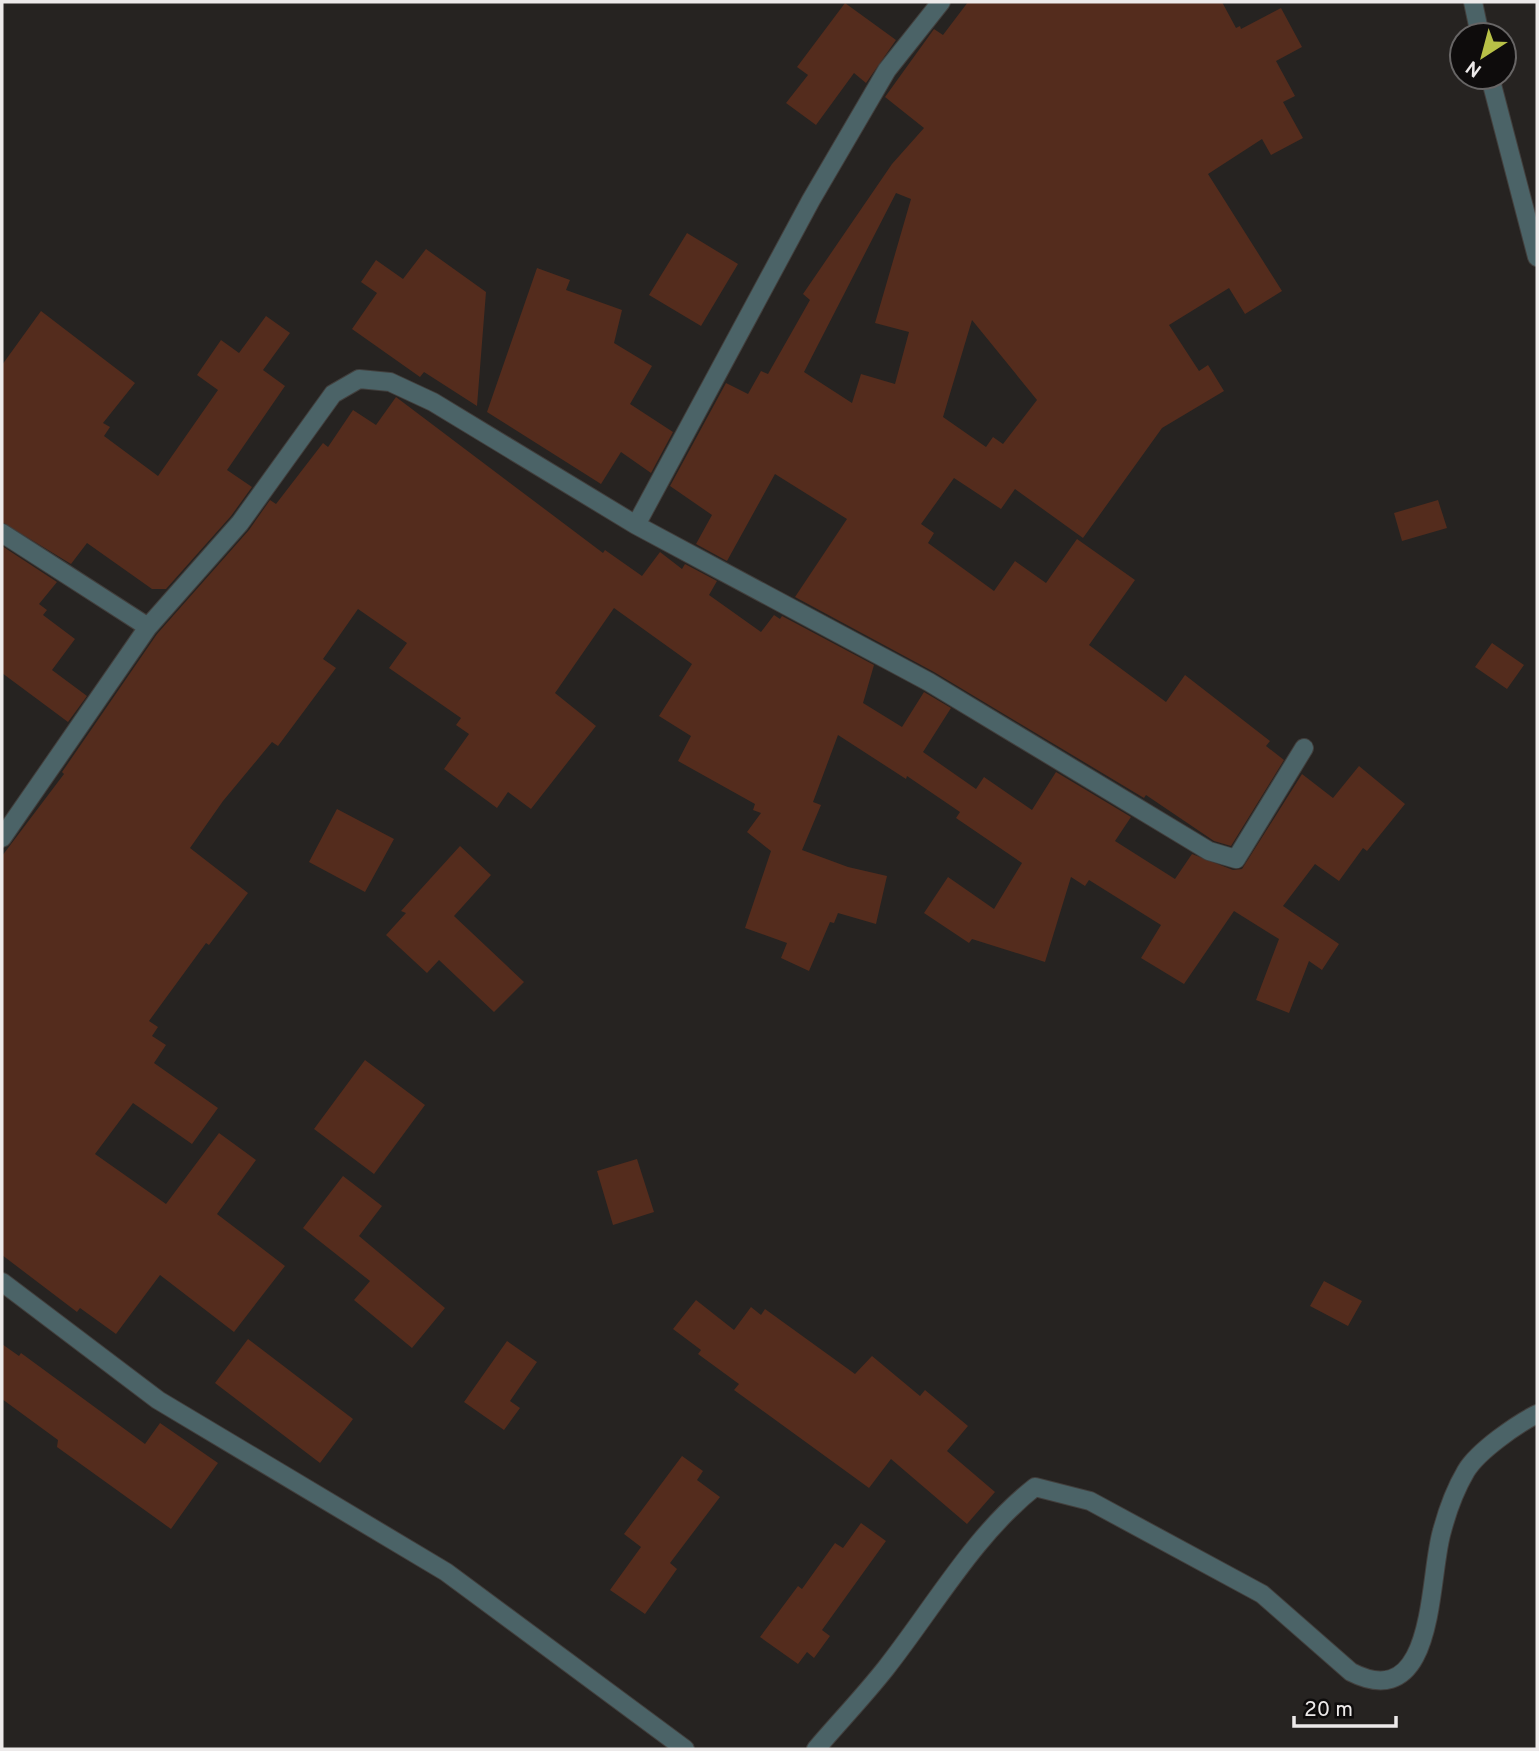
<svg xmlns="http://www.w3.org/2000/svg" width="1539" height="1751" font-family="Overpass,sans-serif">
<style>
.building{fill:#542c1d;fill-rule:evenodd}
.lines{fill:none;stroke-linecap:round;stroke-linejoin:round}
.minor-casing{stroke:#423f3d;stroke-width:20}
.minor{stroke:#4b6367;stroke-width:18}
</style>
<rect width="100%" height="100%" fill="#262321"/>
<path class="building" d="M968,2H1222L1236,28L1240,26L1241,29L1281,8L1302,47L1276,61L1295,96L1283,102L1303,138L1271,155L1262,139L1208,174L1282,291L1245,314L1229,288L1169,325L1199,371L1208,365L1224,391L1162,428L1083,538L1015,489L1001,509L954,478L921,524L934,533L928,543L994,591L1015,561L1046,583L1077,539L1135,580L1089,645L1166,702L1185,675L1270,741L1266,746L1284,760L1231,846L1214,841L1146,795L1144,798L934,672L795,597L847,519L775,474L727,561L696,544L712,515L670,486L726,383L748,394L761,371L768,374L810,300L803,294L892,164L924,128L885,97L934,29L943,35ZM896,193L911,199L875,323L909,332L895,384L861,374L852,403L804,372ZM972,320L1037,400L1003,444L993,437L986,447L943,417Z
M845,3L896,40L866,83L854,73L816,125L786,103L808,75L797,67Z
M687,233L738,264L701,326L649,295Z
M426,249L486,292L477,406L424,372L420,377L352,329L377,293L361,282L376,260L403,279Z
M537,268L570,280L566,290L622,310L614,343L652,366L630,404L673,432L651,473L621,452L601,484L487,412Z
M41,311L135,383L103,423L110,427L104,436L158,476L218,390L197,375L221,340L239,353L266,316L290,333L263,370L285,386L227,470L252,487L231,516L166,589H152L87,543L71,564L2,522V365Z
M396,397L603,553L605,550L642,576L660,552L682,569L685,564L717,581L709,595L761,632L774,615L780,619L782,616L874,665L863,703L902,727L924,692L951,708L923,752L976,789L984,777L1032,810L1056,772L1131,817L1115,841L1175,879L1192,854L1233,870L1242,869L1302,774L1333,798L1359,766L1405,804L1367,851L1363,848L1339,881L1315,864L1283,906L1339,944L1322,970L1309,961L1289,1013L1256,1000L1279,939L1234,911L1184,984L1141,958L1161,925L1089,880L1085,886L1071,877L1045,962L972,939L969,943L924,913L948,877L994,909L1022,863L956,818L960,812L907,776L906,779L838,735L813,802L821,805L802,850L848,867L887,876L876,924L838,913L834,923L830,922L809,971L781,958L787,943L745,928L771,851L747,832L761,813L753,810L755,804L678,761L691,736L659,716L692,664L614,608L555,693L596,726L531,809L508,792L497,808L444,769L469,734L456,725L461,718L389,668L407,643L358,609L323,659L336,668L278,746L272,742L223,801L190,848L248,893L209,945L206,943L149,1021L158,1027L152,1036L166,1045L154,1063L218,1108L192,1144L133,1103L95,1154L166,1204L219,1133L256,1160L217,1214L285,1266L234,1332L160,1275L116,1334L80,1308L77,1312L2,1255V856L64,774L62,772L157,634L249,530L270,500L276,504L323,443L328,447L353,410L376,425Z
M1438,500L1447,528L1402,541L1394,513Z
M2,546L57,582L39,604L47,610L43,615L75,639L52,670L87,696L68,722L2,673Z
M1492,643L1524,665L1507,689L1475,667Z
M337,809L394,839L365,892L309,862Z
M460,846L491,875L454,916L524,982L494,1012L439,960L427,973L386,935L406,913L401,911Z
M365,1060L425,1105L374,1174L314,1129Z
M637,1159L654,1212L613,1225L597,1171Z
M343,1176L382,1206L359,1236L445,1308L412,1348L354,1300L370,1281L303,1228Z
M1324,1281L1362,1301L1348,1326L1310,1306Z
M696,1300L734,1330L751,1307L761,1315L765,1309L855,1374L872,1356L920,1396L925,1390L968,1426L947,1451L995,1492L967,1524L891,1459L869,1488L734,1390L739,1384L698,1354L701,1350L673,1329Z
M248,1339L353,1419L320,1463L215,1383Z
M507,1341L537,1362L510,1401L520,1408L504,1430L464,1402Z
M2,1344L19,1356L21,1353L145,1444L160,1423L218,1463L171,1529L57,1447L58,1440L2,1399Z
M682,1456L703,1471L697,1480L720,1497L670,1563L677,1569L645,1614L610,1590L641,1547L624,1534Z
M861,1523L886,1541L822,1630L830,1636L814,1658L807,1652L798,1664L760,1637L798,1586L802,1589L835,1543L843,1548Z"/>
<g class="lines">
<defs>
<path id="minor" d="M1473,2L1480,35
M1490,77L1537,257
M636,525L811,200L887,70L941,2
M2,533L148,627
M2,838L148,627L240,523L333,394L359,379L390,382L433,402L636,525L929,682L1209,851L1236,859L1304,748
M2,1282L158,1400L446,1572L685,1749
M816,1749C839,1722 864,1696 886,1668C934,1607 974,1535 1035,1487L1090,1501L1262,1594L1351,1672C1437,1716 1428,1576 1442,1531C1447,1512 1456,1488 1466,1471C1478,1451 1517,1424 1537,1414"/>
</defs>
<use href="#minor" class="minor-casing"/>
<use href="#minor" class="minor"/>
</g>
<rect width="1539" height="1751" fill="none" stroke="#edeaea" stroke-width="7"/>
<g transform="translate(1483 56) rotate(216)"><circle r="33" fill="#0e0c0c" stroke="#676565" stroke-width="2"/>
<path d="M0-5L12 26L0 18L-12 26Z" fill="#b8c147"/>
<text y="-10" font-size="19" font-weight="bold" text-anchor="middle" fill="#edeaea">N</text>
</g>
<path d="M1294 1716v10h102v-10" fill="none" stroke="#edeaea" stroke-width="3.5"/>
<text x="1304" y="1716" font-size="21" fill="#edeaea" stroke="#0e0c0c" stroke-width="5" paint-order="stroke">20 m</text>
</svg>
